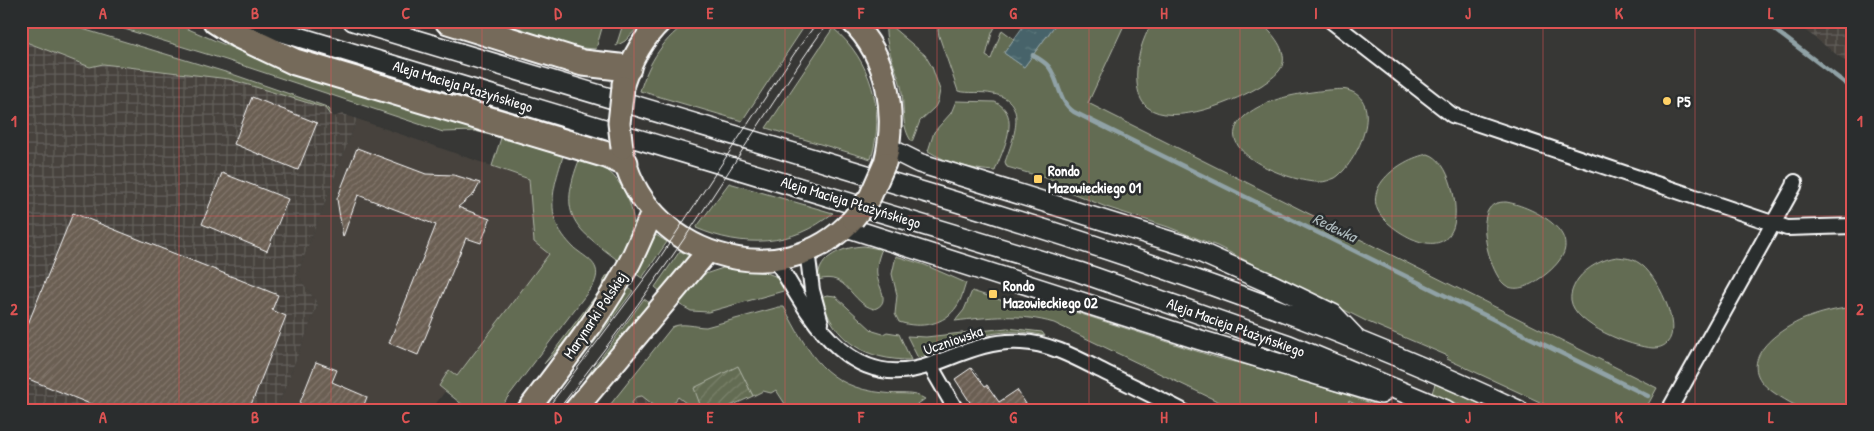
<svg xmlns="http://www.w3.org/2000/svg" width="1874" height="431" font-family="'Patrick Hand',sans-serif">
<style>
.built{fill:#47433e}
.industrial{fill:url(#industrial-grid)}
.grass{fill:#636c52;stroke:#b1b6a8}
.garden{fill:url(#garden-furrows);stroke:#b1b6a8}
.water{fill:url(#water-ripples);stroke:#90a2a6}
.lines{fill:none;stroke-linecap:round;stroke-linejoin:round}
.stream{stroke:#90a2a6;stroke-width:4.5}
.building{fill:url(#building-hatch);stroke:#fff}
.street-casing{stroke:#fff;stroke-width:18}
.secondary-casing{stroke:#fff;stroke-width:22}
.primary-casing{stroke:#fff;stroke-width:25}
.highway-casing{stroke:#fff;stroke-width:29}
.street{stroke:#2a2d2e;stroke-width:14}
.secondary{stroke:#2a2d2e;stroke-width:19}
.primary{stroke:#746a5a;stroke-width:21}
.highway{stroke:#746a5a;stroke-width:25}
.tram{stroke:#fff;stroke-width:1}
.primary-bridge-casing{stroke:#fff;stroke-width:25;stroke-linecap:butt}
.primary-bridge{stroke:#746a5a;stroke-width:21}
.grid{fill:none;stroke:#de5353;stroke-width:1;stroke-opacity:0.55}
.poi-dot{fill:#ffd166;stroke:#2a2d2e;stroke-width:2}
.labels{text-anchor:middle;dominant-baseline:central;stroke-width:5;stroke-linejoin:round;paint-order:stroke}
.street-label{font-size:15px;fill:#fff;stroke:#2a2d2e}
.poi-label{font-size:15px;font-weight:bold;fill:#fff;stroke:#2a2d2e;text-anchor:start}
.water-label{font-size:16px;font-style:italic;fill:#acb9bc;stroke:#2a2d2e}
.neatline{fill:none;stroke:#de5353;stroke-width:2}
.grid-label{font-size:16px;text-anchor:middle;font-weight:bold;fill:#de5353}
</style>
<defs>
<pattern id="industrial-grid" width="8" height="8" patternUnits="userSpaceOnUse" patternTransform="scale(1.25)"><rect width="8" height="8" fill="#47433e"/><path d="M0 4h8M4 0v8" fill="none" stroke="#635f5b"/></pattern>
<pattern id="garden-furrows" width="10" height="10" patternUnits="userSpaceOnUse" patternTransform="scale(1.25)"><rect width="10" height="10" fill="#636c52"/><path d="M-1 1l2-2M0 10L10 0M9 11l2-2" fill="none" stroke="#7a826c"/></pattern>
<pattern id="water-ripples" width="26" height="14" patternUnits="userSpaceOnUse" patternTransform="scale(1.25)"><rect width="26" height="14" fill="#46646a"/><path d="M2 4q2-2 4 0t4 0M15 11q2-2 4 0t4 0" fill="none" stroke="#627b80"/></pattern>
<pattern id="building-hatch" width="6" height="6" patternUnits="userSpaceOnUse" patternTransform="scale(1.25)"><rect width="6" height="6" fill="#6b5e52"/><path d="M-1 1l2-2M0 6l6-6M5 7l2-2" fill="none" stroke="#81766c"/></pattern>
</defs>
<rect width="100%" height="100%" fill="#373735"/>
<filter id="ink" filterUnits="userSpaceOnUse"><feTurbulence type="fractalNoise" baseFrequency=".02" numOctaves="2"/><feDisplacementMap in="SourceGraphic" scale="10" xChannelSelector="R" yChannelSelector="G"/><feConvolveMatrix kernelMatrix="1 2 1 2 8 2 1 2 1" color-interpolation-filters="sRGB"/></filter>
<g filter="url(#ink)">
<path class="built" d="M357,119L529,179L534,242L549,254L431,410H276L318,304L297,275Z"/>
<path class="industrial" d="M1793,21H1853V67Z
M21,40L90,67L103,64L229,79L326,108L328,114L334,117L342,114L357,119L297,275L318,304L276,410H21Z
M694,388L702,410H606L617,395Z"/>
<path class="grass" d="M21,21H56L232,74L327,107L330,110V115L325,108L229,79L103,64L90,67L21,40Z
M98,21H170L294,75L563,156C557,177 549,197 555,220C559,231 566,240 574,248C587,259 603,264 594,284L498,410H469L439,386L449,370L457,376L549,254L534,242L529,179L492,166L501,138L475,131L443,132L226,60Z
M486,21H604L596,49L568,47Z
M624,21H644L625,41L616,46Z
M690,21H808L742,121L640,91C649,62 664,37 690,21Z
M940,21H998L992,33L986,56L991,59L1002,30L1014,39L1004,53L1024,67L1058,21H1126L1088,103L1657,388L1645,410H1557L1447,359L1448,356L1368,322L1217,246L1168,227L1106,207L1055,186L1056,181L1007,167L1005,162C1013,139 1030,100 993,94C981,91 969,94 958,91L939,36L938,30Z
M1153,21H1259C1270,31 1286,47 1283,63C1281,73 1269,80 1262,85C1238,100 1173,128 1147,107C1140,101 1138,92 1137,83C1135,62 1142,39 1153,21Z
M886,22L925,55L932,67L940,90L938,101L935,107L920,121L912,142C900,126 905,105 901,86C895,64 884,46 886,22Z
M833,28C871,60 886,111 871,159L766,128Z
M1328,90C1335,90 1344,88 1350,91C1385,103 1356,165 1335,178C1330,180 1325,182 1320,182C1295,184 1204,151 1245,116C1266,98 1301,93 1328,90Z
M956,101L995,102C1023,114 1002,151 995,171C973,170 947,163 928,151L934,132L951,113Z
M1428,154C1450,160 1460,208 1453,228C1441,259 1401,236 1386,221C1355,192 1399,159 1428,154Z
M580,158C586,160 592,161 598,164C621,176 637,208 633,234C631,243 624,253 620,262C576,228 556,218 580,158Z
M729,183L833,213C792,247 743,248 696,228Z
M1506,202C1527,205 1580,229 1561,258C1556,266 1547,274 1539,279C1530,286 1514,293 1504,284C1490,272 1478,224 1489,209C1493,203 1499,202 1506,202Z
M656,235L667,242L642,278L633,272Z
M864,246L879,249L881,251C878,259 876,267 877,275C878,287 892,303 874,309C850,303 848,271 818,280C818,256 843,247 864,246Z
M680,251L689,256V258L661,292L655,287Z
M896,256L925,265L966,283C963,291 962,299 957,306C945,325 920,329 899,322L895,314L897,295L892,274Z
M1617,257C1625,258 1632,258 1639,263C1656,273 1683,327 1667,343C1663,347 1658,348 1653,348C1631,347 1574,325 1571,300C1570,293 1574,285 1578,279C1587,267 1603,259 1617,257Z
M723,268L764,272L775,276L787,290L708,312L691,311L675,302L702,275Z
M612,275L573,334L544,364L600,290L606,276Z
M625,286L633,291L543,410H539Z
M972,291L1019,306L1020,302L1053,305L1218,358L1283,374L1392,410H1366L1349,401L1344,410H1236L1054,323C1020,313 989,317 955,321L964,310Z
M827,295L835,296L873,331L883,334L887,332L899,334L911,360C866,360 834,342 821,297Z
M644,299L650,303L566,410H562Z
M779,307H784C809,354 825,387 884,393C898,395 913,391 925,399L909,410H789L776,390L771,393L763,391L753,396L738,367L701,410H695L678,397L668,410H660L642,396L636,397L627,410H606L672,327C681,322 696,327 706,327Z
M1853,307V410C1838,410 1821,412 1807,410C1798,408 1780,397 1773,392C1732,364 1775,331 1804,319C1820,313 1836,309 1853,307Z
M1007,328L1042,332L1045,336C996,323 962,343 918,358L907,336L926,337Z
M1435,384L1494,410H1471L1432,393Z"/>
<path class="garden" d="M738,366L753,396L722,410H702L694,388Z"/>
<path class="water" d="M1027,21H1058L1024,67L1004,53Z"/>
<g class="lines">
<path class="stream" d="M1763,21L1853,89
M1452,23L1453,21
M1033,55C1039,59 1045,62 1049,67C1060,82 1058,101 1074,112L1648,396"/>
</g>
<path class="building" d="M252,97L317,123L298,170L234,144Z
M357,148L426,174L454,175L480,183L474,194L458,207L490,219L481,243L466,238L418,355L389,343L436,225L358,195L343,237L337,199Z
M222,173L288,199L267,251L202,224Z
M73,213L278,295L272,310L286,316L249,410H105L21,376V341Z
M316,362L337,370L332,382L367,397L362,410H297Z
M971,368L985,386L987,385L999,402L1017,390L1030,410H975L955,379Z"/>
<g class="lines">
<defs>
<path id="street" d="M1331,21L1452,115L1787,228L1853,226
M807,250L812,290L821,323
M775,258C810,317 848,394 930,365C961,354 988,340 1021,342C1051,343 1080,360 1106,373C1131,385 1156,397 1181,410
M930,365L956,410
M1669,410L1794,186L1795,182"/>
<path id="secondary" d="M246,21L1079,272L1289,345L1446,410
M353,21C535,75 716,130 897,184C1108,247 1318,316 1518,410
M889,148L919,163L1186,246L1267,282L1333,314L1354,336
M846,227L1197,339L1381,394"/>
<path id="primary" d="M851,21C889,57 897,115 885,163
M623,84C631,60 642,39 661,21
M622,148C640,254 781,300 853,219
M528,410C564,362 602,315 630,262C638,246 645,229 652,213
M575,410L708,251"/>
<path id="highway" d="M216,21L238,35L295,62L607,155L625,163
M448,21L583,63L628,68"/>
</defs>
<use href="#street" class="street-casing"/>
<use href="#secondary" class="secondary-casing"/>
<use href="#primary" class="primary-casing"/>
<use href="#highway" class="highway-casing"/>
<use href="#street" class="street"/>
<use href="#secondary" class="secondary"/>
<use href="#primary" class="primary"/>
<use href="#highway" class="highway"/>
<path class="tram" d="M546,410L657,262L794,54L818,21
M558,410C601,354 644,298 684,239C733,167 778,92 829,21"/>
<defs>
<path id="primary-bridge" d="M622,148L619,123L623,87
M853,219L870,197L885,163"/>
</defs>
<use href="#primary-bridge" class="primary-bridge-casing"/>
<use href="#primary-bridge" class="primary-bridge"/>
</g>
</g>
<path class="grid" d="M179,21V410M331,21V410M482,21V410M634,21V410M785,21V410M937,21V410M1089,21V410M1240,21V410M1392,21V410M1543,21V410M1695,21V410M21,216H1853"/>
<g class="poi-dot">
<circle cx="1667" cy="101" r="5"/>
<rect x="1033" y="174" width="10" height="10" rx="2.5"/>
<rect x="988" y="289" width="10" height="10" rx="2.5"/>
</g>
<g class="labels">
<g class="street-label">
<text transform="translate(463 86) rotate(17)">Aleja Macieja Płażyńskiego</text>
<text transform="translate(851 202) rotate(17)">Aleja Macieja Płażyńskiego</text>
<text transform="translate(595 315) rotate(-56)">Marynarki Polskiej</text>
<text transform="translate(1236 327) rotate(20)">Aleja Macieja Płażyńskiego</text>
<text transform="translate(953 340) rotate(-19)">Uczniowska</text>
</g>
<g class="poi-label">
<text x="1677" y="101">P5</text>
<text x="1048" y="170">Rondo<tspan x="1048" dy="17">Mazowieckiego 01</tspan></text>
<text x="1003" y="285">Rondo<tspan x="1003" dy="17">Mazowieckiego 02</tspan></text>
</g>
<g class="water-label">
<text transform="translate(1335 227) rotate(26)">Redewka</text>
</g>
</g>
<rect width="1874" height="431" fill="none" stroke="#2a2d2e" stroke-width="55"/>
<rect x="28" y="28" width="1818" height="376" class="neatline"/>
<g class="grid-label">
<text x="103" y="19">A</text>
<text x="255" y="19">B</text>
<text x="406" y="19">C</text>
<text x="558" y="19">D</text>
<text x="710" y="19">E</text>
<text x="861" y="19">F</text>
<text x="1013" y="19">G</text>
<text x="1164" y="19">H</text>
<text x="1316" y="19">I</text>
<text x="1468" y="19">J</text>
<text x="1619" y="19">K</text>
<text x="1771" y="19">L</text>
<text x="14" y="127">1</text>
<text x="1860" y="127">1</text>
<text x="14" y="315">2</text>
<text x="1860" y="315">2</text>
<text x="103" y="423">A</text>
<text x="255" y="423">B</text>
<text x="406" y="423">C</text>
<text x="558" y="423">D</text>
<text x="710" y="423">E</text>
<text x="861" y="423">F</text>
<text x="1013" y="423">G</text>
<text x="1164" y="423">H</text>
<text x="1316" y="423">I</text>
<text x="1468" y="423">J</text>
<text x="1619" y="423">K</text>
<text x="1771" y="423">L</text>
</g>
</svg>
